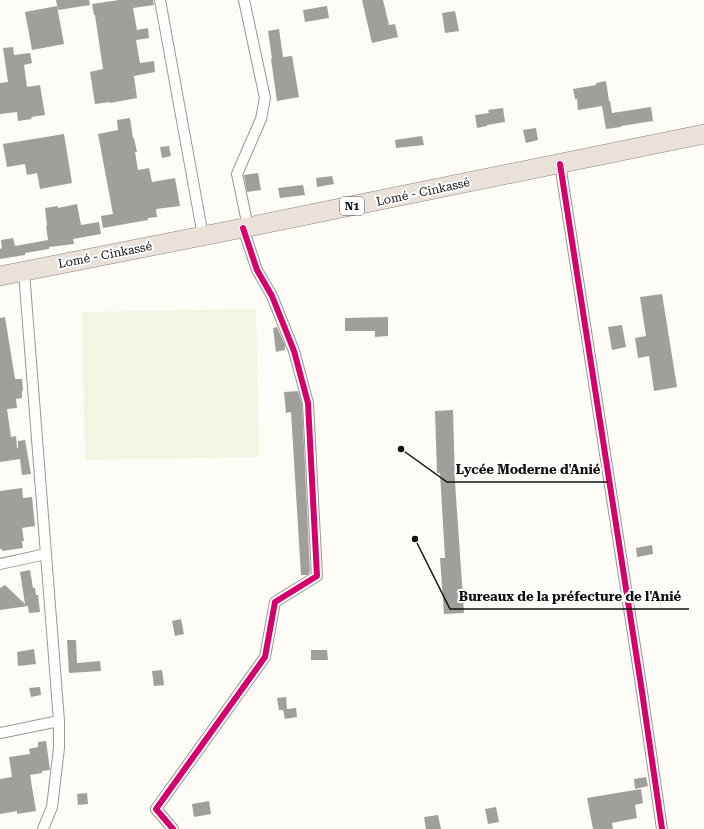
<svg xmlns="http://www.w3.org/2000/svg" width="704" height="829" font-family="'Roboto Serif',serif">
<style>
.pitch{fill:#f0f6e1}
.building{fill:#a19f9c}
.lines{fill:none;stroke-linecap:round;stroke-linejoin:round}
.street-casing{stroke:#979795;stroke-width:12}
.highway-casing{stroke:#858482;stroke-width:20}
.street{stroke:#fffffe;stroke-width:10}
.highway{stroke:#eae1d8;stroke-width:19}
.cycleway-casing{stroke:#fff;stroke-width:8}
.cycleway{stroke:#d6006c;stroke-width:6}
.labels{text-anchor:middle;dominant-baseline:central;stroke-width:4;stroke-linejoin:round;paint-order:stroke}
.shield{fill:#fff;stroke:#585858;stroke-width:1}
.shield-label{font-size:11px;font-weight:bold;fill:#111}
.street-label{font-size:12px;fill:#111;stroke:#fff}
.leader{fill:none;stroke:#111;stroke-width:1.5}
.callout-dot{fill:#111;stroke:#fff;stroke-width:1.5}
.callout-label{font-size:13px;text-anchor:middle;font-weight:bold;fill:#111;stroke:#fff;stroke-width:4;stroke-linejoin:round;paint-order:stroke}
</style>
<rect width="100%" height="100%" fill="#fdfcf7"/>
<path class="pitch" d="M256,309L259,457L85,460L82,312Z"/>
<path class="building" d="M56,0H89L90,5L58,10Z
M119,0H153L154,5L133,8L137,30L148,28L149,38L136,40L140,63L154,61L155,72L134,76L137,98L110,103V102L95,104L90,72L103,69L95,15H94L92,4Z
M362,0H383L389,25L395,24L398,37L372,43Z
M57,6L64,44L32,50L25,12Z
M327,6L329,18L305,22L303,10Z
M455,11L459,31L445,33L442,13Z
M279,29L283,57L292,56L299,97L277,101L271,59H272L268,31Z
M13,47L14,55L30,53L32,63L24,65L27,87L40,85L45,115L31,117L32,119L18,121L17,112L0,114V83L8,82L3,48Z
M606,81L609,101H610L612,113L651,107L653,121L621,126V127L606,129L602,106L578,110L577,99H575L573,89L596,85V83Z
M503,108L505,122L487,125V126L477,128L475,115L489,113L488,110Z
M130,118L133,138H134L137,152H135L138,170L149,168L152,182L175,178L180,206L156,209L157,217L148,218V220L103,228L101,216L113,214L98,134L118,130L117,120Z
M536,128L538,140L526,143L523,130Z
M64,134L72,183L40,189L37,173L27,175L25,164L7,167L3,144Z
M422,136L424,145L396,148L395,140Z
M169,146L171,156L162,158L160,147Z
M258,173L261,190L247,192L244,175Z
M332,176L334,184L317,187L316,178Z
M303,185L305,195L280,198L278,188Z
M77,204L81,225L99,222L101,234L73,239L74,244L49,247V249L25,253V255L0,259V249L2,248L1,240L13,238L15,246L48,240L46,226H47L45,208L58,206V208Z
M662,294L677,387L654,391L649,356L638,358L635,338L646,336L640,297Z
M5,317L15,379H22L23,390L22,391V398L16,399L17,408L7,409L11,437L16,436L17,448H18V441L25,440L31,474L22,475L20,459L0,462V318Z
M388,317V336L375,337V331H345V318Z
M622,325L626,347L612,350L608,327Z
M277,327L285,345V350L276,352L273,328Z
M298,391L302,404L310,572L307,575H301L291,412L286,413L284,392Z
M453,410L455,482L464,613L444,614L440,558H445L440,473H437L435,411Z
M22,488L23,498L32,497L35,526L22,528L24,541H22L23,548L2,551V549H0V491Z
M652,545L653,554L637,557L636,548Z
M30,570L33,588H35L36,595H38L40,612L29,613L28,606L0,610V588L5,585L25,604L20,572Z
M181,619L184,634L175,636L172,621Z
M67,640H76L77,663L100,661L101,671L69,673Z
M34,649L36,664L18,666L17,652Z
M311,650H327L328,660H311Z
M162,670L164,685L154,686L152,671Z
M40,687L41,695L31,697L29,688Z
M286,697L287,709L296,708L297,717L285,719L283,710H279L277,698Z
M46,741L50,770L42,771V773L30,775L36,811L17,814V811L0,814V779L12,777L9,757L30,754L29,749L38,747V742Z
M646,777L648,786L635,789L634,779Z
M641,789L643,803L635,805L637,818L612,823L613,829H593L587,798Z
M87,793L88,804L78,805L77,794Z
M209,801L211,814L194,817L192,804Z
M496,807L499,822L488,824L485,809Z
M438,815L441,829H426L424,817Z"/>
<g class="lines">
<defs>
<path id="street" d="M160,0L203,236
M244,0L265,98L261,119L237,174L248,227
M560,164L641,685L662,829
M24,272L59,721V748L52,807L43,829
M0,564L46,554
M0,733L59,721
M173,829L156,809L265,657L275,602L317,576L308,403L294,351L272,296L257,270L243,228"/>
<path id="highway" d="M0,276L248,227L704,134"/>
</defs>
<use href="#street" class="street-casing"/>
<use href="#highway" class="highway-casing"/>
<use href="#street" class="street"/>
<use href="#highway" class="highway"/>
<defs>
<path id="cycleway" d="M560,164L641,685L662,829
M173,829L156,809L265,657L275,602L317,576L308,403L294,351L272,296L257,270L243,228"/>
</defs>
<use href="#cycleway" class="cycleway-casing"/>
<use href="#cycleway" class="cycleway"/>
</g>
<g class="labels">
<rect class="shield" x="340" y="197" width="24" height="18" rx="3"/>
<g class="shield-label">
<text x="352" y="206">N1</text>
</g>
<g class="street-label">
<text transform="translate(423 192) rotate(-12)">Lomé - Cinkassé</text>
<text transform="translate(105 255) rotate(-11)">Lomé - Cinkassé</text>
</g>
</g>
<path class="leader" d="M401 449L447 482H608M415 539L450 609H689"/>
<g class="callout-dot">
<circle cx="401" cy="449" r="4"/>
<circle cx="415" cy="539" r="4"/>
</g>
<g class="callout-label">
<text x="528" y="474">Lycée Moderne d'Anié</text>
<text x="570" y="601">Bureaux de la préfecture de l'Anié</text>
</g>
</svg>
